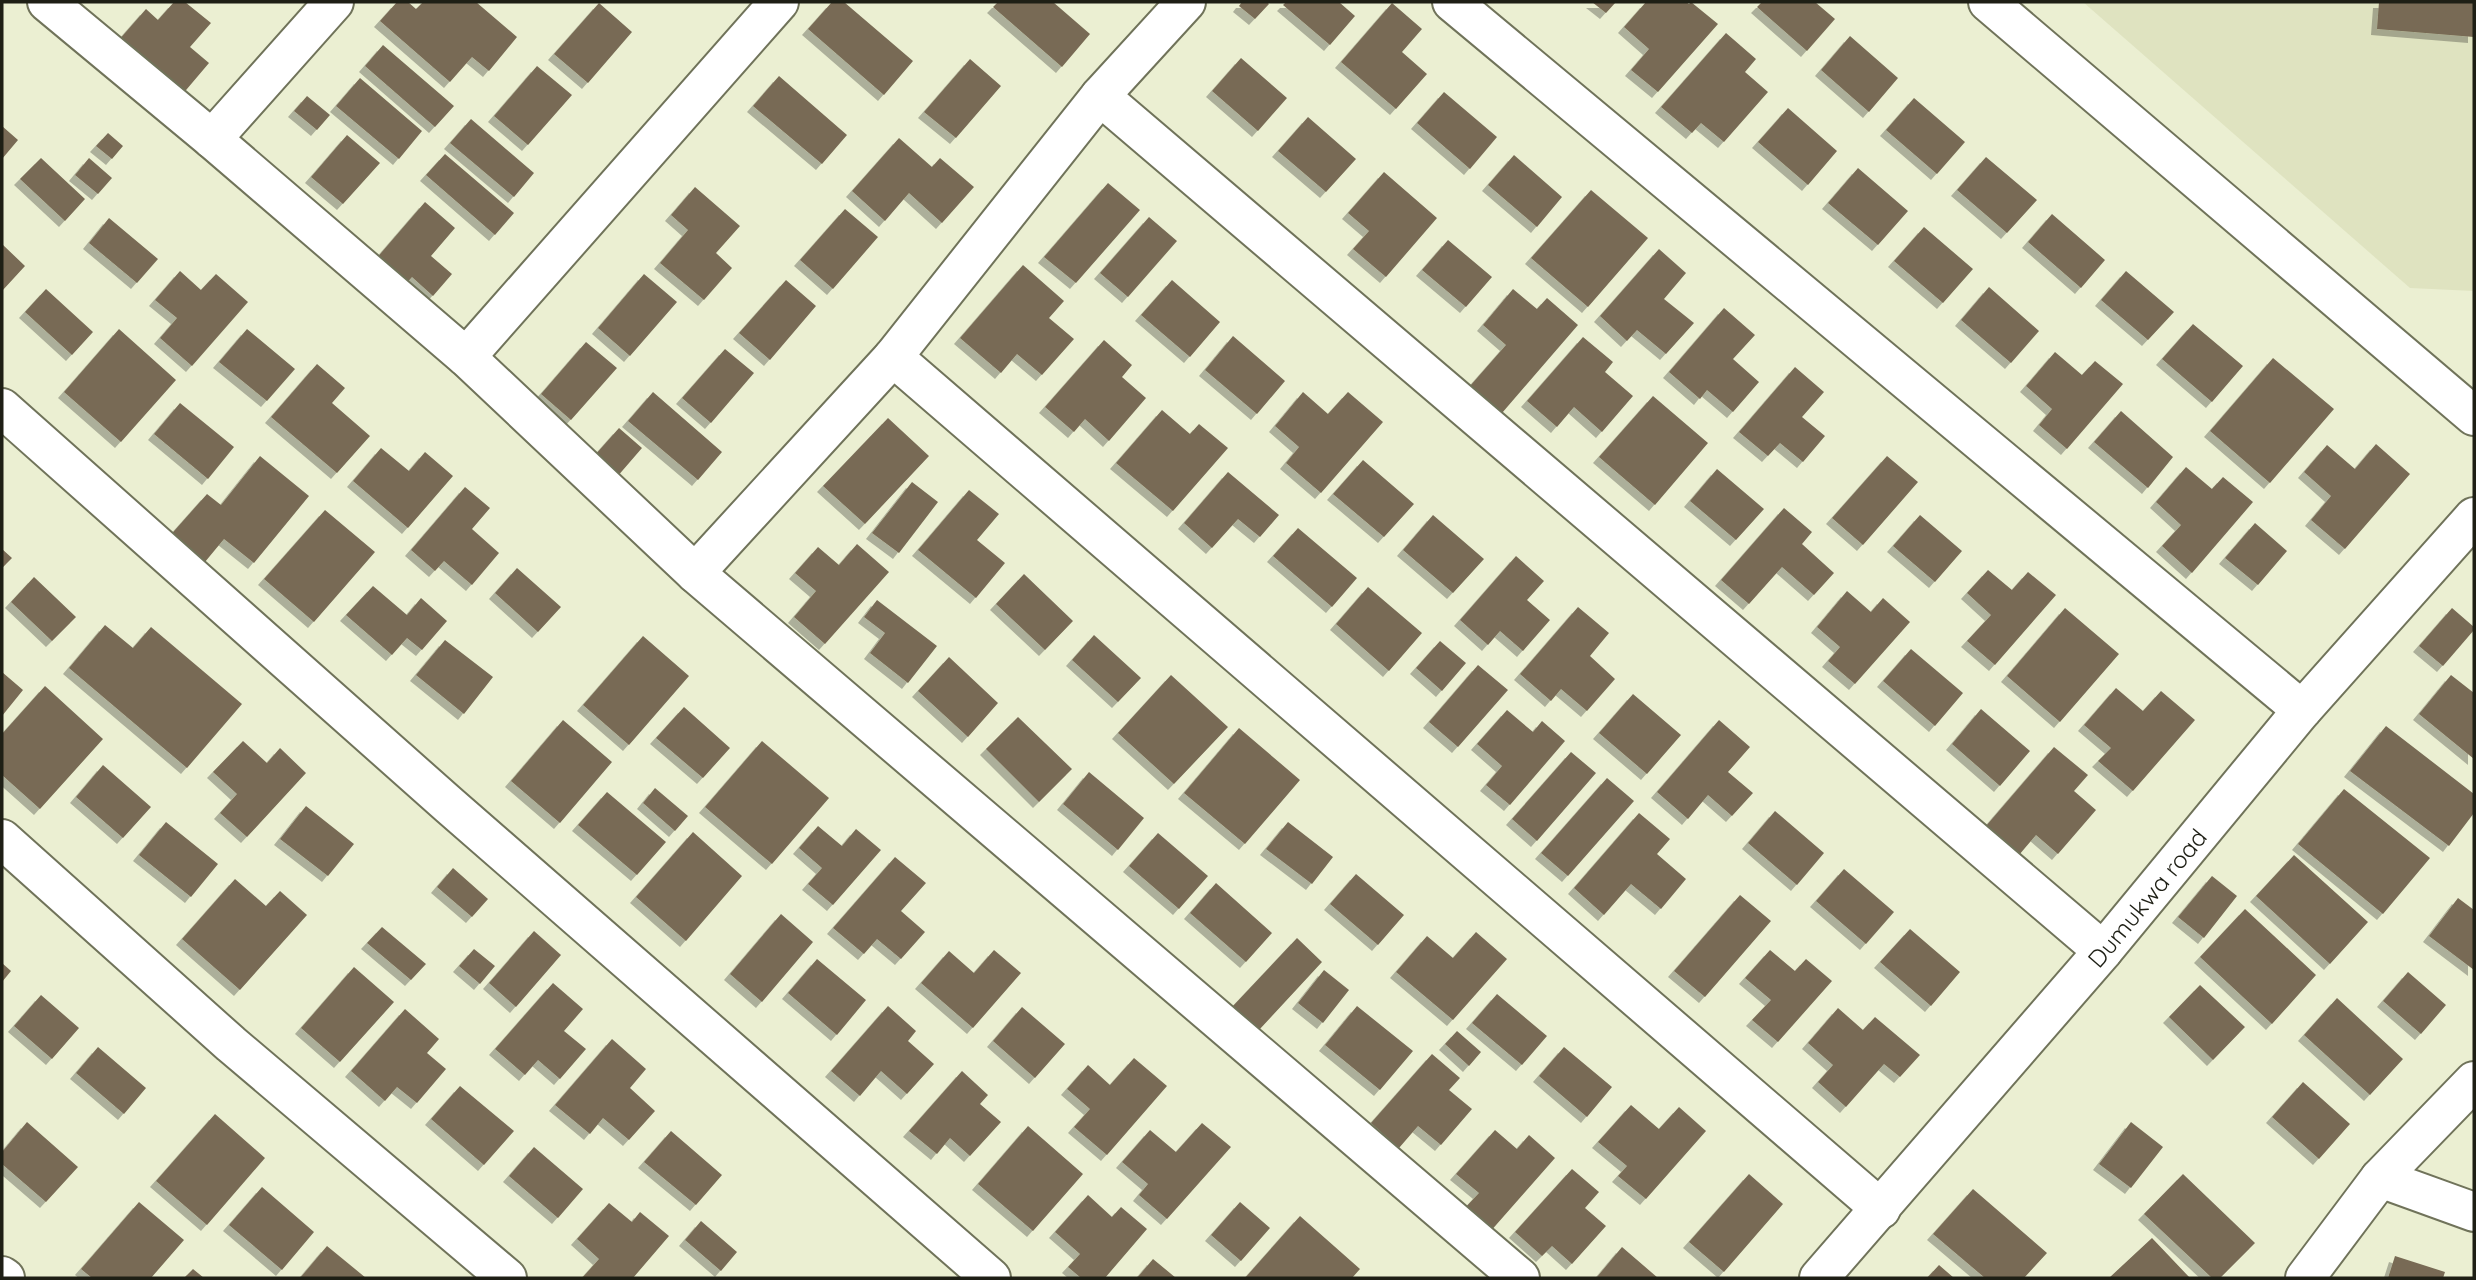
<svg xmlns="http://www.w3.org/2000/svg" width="2476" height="1280" font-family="Quicksand,sans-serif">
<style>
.built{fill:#dfe3c0}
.building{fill:#786b54;filter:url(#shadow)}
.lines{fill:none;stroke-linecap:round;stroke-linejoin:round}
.street-casing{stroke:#70735a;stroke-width:42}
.secondary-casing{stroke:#70735a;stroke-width:42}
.street{stroke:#fff;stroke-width:38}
.secondary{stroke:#fff;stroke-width:38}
.labels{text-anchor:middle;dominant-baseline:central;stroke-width:5;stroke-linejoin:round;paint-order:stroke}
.street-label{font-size:24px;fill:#1e1f15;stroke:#ebefd2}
</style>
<defs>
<filter id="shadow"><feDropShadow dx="-6" dy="6" stdDeviation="0" flood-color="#0004"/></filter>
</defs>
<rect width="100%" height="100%" fill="#ebefd2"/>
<path class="built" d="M2083,2H2474V291L2410,288Z"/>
<path class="building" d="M174,2H185L211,23L190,47L209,63L181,96L118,41L146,9L158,20Z
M397,2H408L416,9L423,2H476L517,37L489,71L472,57L450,82L380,21Z
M832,2H844L913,61L884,95L808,29Z
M998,2H1053L1090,34L1062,67L993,7Z
M1242,2H1267L1269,4L1255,19L1239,6Z
M1286,2H1339L1355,16L1330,45L1283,5Z
M1592,2H1616L1606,13Z
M1646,2H1686L1689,4L1691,2L1718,24L1658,92L1631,70L1649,49L1624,27Z
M1762,2H1815L1835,19L1807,51L1757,7Z
M2379,2H2474V37L2377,29Z
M599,3L632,32L588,83L554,54Z
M1392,3L1422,29L1402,52L1427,74L1396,109L1341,62Z
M1726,33L1756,59L1745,72L1768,92L1724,142L1701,123L1692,133L1661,107Z
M1850,36L1898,78L1869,112L1821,70Z
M383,45L454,106L435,127L365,66Z
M1241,58L1287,98L1258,131L1212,91Z
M970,59L1001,86L956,138L924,112Z
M537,66L572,95L528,145L494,116Z
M779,76L847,135L822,164L753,106Z
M360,78L422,131L399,159L336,106Z
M1444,92L1497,137L1470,169L1417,123Z
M307,96L330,115L317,130L294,111Z
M1914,98L1965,142L1937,174L1886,130Z
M1788,108L1837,151L1808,185L1758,142Z
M1308,117L1356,159L1326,192L1278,151Z
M471,119L534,173L514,197L450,143Z
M2,126L18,140L2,159Z
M108,133L123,146L112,159L96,146Z
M347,135L380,163L343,204L311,177Z
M899,138L932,167L940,158L974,187L942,223L909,193L885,221L852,191Z
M445,154L514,213L495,235L426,175Z
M1514,155L1562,197L1537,227L1488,185Z
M1986,157L2037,200L2007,233L1957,190Z
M41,158L85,199L65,221L20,179Z
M89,158L112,178L98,194L75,175Z
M1858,168L1908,211L1878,245L1828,203Z
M1384,172L1437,218L1386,277L1353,249L1369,231L1348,213Z
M1108,183L1140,210L1076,283L1044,257Z
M695,187L740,226L716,253L732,268L704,300L660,263L688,230L671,215Z
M1591,190L1648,238L1588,307L1531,258Z
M425,202L455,228L431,256L452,274L433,296L412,277L405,285L375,260Z
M845,209L878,237L833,289L800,260Z
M2052,214L2105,260L2081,288L2028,242Z
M1149,217L1177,241L1128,297L1100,273Z
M109,218L158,259L137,283L89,243Z
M1924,227L1973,269L1943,303L1894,261Z
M1448,240L1492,277L1466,307L1422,270Z
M2,244L25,266L2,291Z
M1659,249L1686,273L1664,299L1694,323L1666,354L1637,330L1627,341L1600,316Z
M1023,265L1064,301L1049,318L1074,339L1042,375L1017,354L1001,373L960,338Z
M180,271L201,290L216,274L248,302L192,366L160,338L177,318L155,300Z
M2126,271L2174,312L2148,340L2101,300Z
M644,274L677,302L630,356L598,328Z
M786,280L816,306L770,360L739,333Z
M1172,280L1220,322L1190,357L1141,315Z
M1989,287L2039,331L2011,363L1961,320Z
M46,289L93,332L72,355L25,312Z
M1513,289L1537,309L1547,298L1578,325L1502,413L1470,386L1506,345L1483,325Z
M1724,308L1755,335L1733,359L1759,382L1733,412L1707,390L1700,399L1669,372Z
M2193,324L2243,366L2212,402L2162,359Z
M119,329L176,380L121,442L64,392Z
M247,329L295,369L267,401L219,362Z
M1233,336L1285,381L1257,414L1205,370Z
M1583,337L1613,362L1605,372L1633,396L1602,432L1574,407L1557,427L1527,401Z
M1104,340L1132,365L1122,377L1146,398L1109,441L1085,419L1074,432L1045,407Z
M586,342L617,368L571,420L541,394Z
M725,349L754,373L711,423L682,398Z
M2055,352L2082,375L2095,361L2123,384L2067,449L2039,425L2052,409L2026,386Z
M2273,358L2334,409L2270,483L2210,431Z
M317,364L345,388L332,403L370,436L337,473L271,417Z
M1795,367L1824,392L1802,417L1825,436L1803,462L1780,443L1768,456L1739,432Z
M653,392L722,452L698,480L628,421Z
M1303,392L1328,414L1348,392L1383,422L1321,493L1286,463L1299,447L1275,426Z
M1653,396L1708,443L1655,505L1599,457Z
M180,403L234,447L208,479L154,434Z
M1162,410L1190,434L1199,424L1228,448L1173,511L1116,463Z
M2121,411L2173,457L2148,488L2094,442Z
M888,418L929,456L865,524L823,486Z
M619,428L642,448L610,485L587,464Z
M2376,444L2410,474L2345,549L2311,520L2331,496L2304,472L2327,445L2355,469Z
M381,448L409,471L425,452L453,476L408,528L353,481Z
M260,456L309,496L254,563L224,539L200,568L167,539L207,494L221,505Z
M1887,456L1918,482L1863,545L1832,518Z
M1363,460L1414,504L1384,537L1333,494Z
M2186,467L2212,489L2223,477L2253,502L2192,573L2162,546L2181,525L2156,502Z
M1717,469L1764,509L1736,540L1690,501Z
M1228,472L1279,515L1260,537L1238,519L1212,548L1184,523Z
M912,482L938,502L899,553L872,533Z
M465,487L490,508L472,529L499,553L472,585L444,561L435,571L411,550Z
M969,490L999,514L977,540L1005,563L976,598L918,550Z
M1784,508L1812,532L1802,544L1834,573L1814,595L1782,567L1749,604L1721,580Z
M325,510L375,552L314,622L264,579Z
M1433,515L1484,559L1453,593L1403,550Z
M1920,515L1962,551L1935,582L1893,546Z
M2255,523L2287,551L2258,585L2225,558Z
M1298,528L1357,578L1332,607L1273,556Z
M857,544L889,572L825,644L794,617L816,591L795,573L818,547L839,565Z
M2,549L12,558L2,568Z
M1516,556L1544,581L1527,600L1550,620L1523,651L1500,631L1488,645L1460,620Z
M517,568L561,607L538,632L495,593Z
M1988,570L2012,590L2028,572L2056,595L1995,665L1967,641L1991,615L1967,593Z
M1024,574L1073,621L1045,650L996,604Z
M34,577L76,617L52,641L11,602Z
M373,586L407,615L421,598L447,621L422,650L407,638L392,655L346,615Z
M1368,587L1422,633L1389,671L1336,624Z
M1847,591L1871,612L1883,598L1910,622L1855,684L1828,661L1840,647L1817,627Z
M877,600L937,646L908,683L870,653L885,633L864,617Z
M1578,607L1609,633L1590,656L1615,679L1587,711L1561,689L1551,701L1520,674Z
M2065,608L2119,654L2060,722L2007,676Z
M2452,608L2474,627V630L2443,666L2419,646Z
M105,625L133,648L151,627L242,704L187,768L69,668Z
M1094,635L1141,678L1118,702L1072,660Z
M643,636L689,676L629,745L583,705Z
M445,640L493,677L464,714L416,675Z
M1440,641L1466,663L1442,691L1416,668Z
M1911,649L1963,693L1935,726L1883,681Z
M949,657L998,703L968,737L918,691Z
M1478,665L1508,690L1458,747L1429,722Z
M2,672L23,690L2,716Z
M1171,675L1228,727L1174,784L1118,733Z
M2451,675L2474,693V759L2419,714Z
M45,686L103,739L40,809L2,775V734Z
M2116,688L2143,711L2161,691L2195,720L2133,791L2098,761L2111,748L2084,725Z
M1633,694L1681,735L1647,774L1599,733Z
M684,707L730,748L703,778L656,738Z
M1981,709L2030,751L2000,786L1952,744Z
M1507,710L1533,732L1542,721L1565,741L1510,805L1486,785L1502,766L1477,744Z
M1018,717L1072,769L1039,802L986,749Z
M563,720L612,762L560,823L511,781Z
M1719,720L1750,747L1728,772L1753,793L1732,816L1708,795L1688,819L1657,792Z
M2386,726L2474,794V813L2449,846L2350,771Z
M1239,728L1300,780L1245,844L1184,793Z
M243,741L267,763L280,748L306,773L247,837L220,813L237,794L213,772Z
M762,741L829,798L772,864L705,807Z
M2054,747L2088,775L2074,791L2096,810L2058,854L2036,835L2019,855L1986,826Z
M1571,752L1596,773L1537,841L1512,819Z
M103,765L151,807L123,838L76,797Z
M1089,772L1144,818L1118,850L1063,804Z
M1607,778L1634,801L1568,876L1541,853Z
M655,788L688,816L675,831L643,803Z
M2344,789L2430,858L2383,914L2298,844Z
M607,792L666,842L637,875L578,825Z
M306,806L354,844L328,876L280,839Z
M1775,811L1824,853L1797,885L1748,843Z
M1639,813L1670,839L1657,854L1686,879L1661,909L1631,884L1604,915L1574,888Z
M166,822L218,864L191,897L139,855Z
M1288,822L1333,857L1312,884L1266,849Z
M818,826L842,846L856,829L881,850L833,905L808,884L822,868L799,848Z
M693,832L742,876L686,941L636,897Z
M1158,833L1208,876L1179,909L1129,866Z
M2294,855L2368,922L2330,964L2256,896Z
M895,857L926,883L901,911L925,932L901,959L877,939L864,954L833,928Z
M453,868L488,899L472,917L437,887Z
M1844,869L1894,912L1866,944L1816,901Z
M1356,874L1404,915L1378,945L1330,904Z
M2212,876L2237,896L2204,938L2178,917Z
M235,879L266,906L280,891L307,915L240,990L182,939Z
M1216,883L1272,933L1246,962L1190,913Z
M1740,895L1771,921L1705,997L1674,971Z
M2458,898L2474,910V970L2429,936Z
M2245,909L2316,975L2272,1024L2200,957Z
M781,914L813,942L762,1002L730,974Z
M382,927L426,964L411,980L367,943Z
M1910,929L1960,972L1931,1006L1880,962Z
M534,931L561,955L516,1007L489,983Z
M1476,932L1507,959L1453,1020L1396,972L1427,936L1453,958Z
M1297,938L1322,962L1259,1030L1233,1006Z
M474,949L495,966L480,984L459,966Z
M994,950L1021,973L973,1028L921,983L949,951L974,973Z
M1770,950L1795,971L1806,959L1832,981L1778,1042L1752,1020L1771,1000L1745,978Z
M817,959L866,1000L837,1035L788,993Z
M2,963L11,971L2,982Z
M354,967L394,1002L340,1062L301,1028Z
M1324,970L1349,990L1323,1023L1298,1003Z
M2408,972L2446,1005L2421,1034L2383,1001Z
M553,983L583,1009L564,1031L586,1049L560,1079L538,1060L525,1075L495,1049Z
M2200,985L2245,1027L2213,1060L2169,1017Z
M1497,994L1547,1036L1522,1065L1472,1023Z
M41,995L79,1028L52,1059L14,1026Z
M2337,998L2403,1059L2370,1095L2304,1035Z
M888,1006L916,1031L908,1041L934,1064L907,1094L881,1071L860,1096L831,1071Z
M1357,1006L1413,1051L1380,1090L1325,1045Z
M1022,1007L1065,1044L1035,1078L993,1041Z
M1838,1008L1863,1030L1875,1017L1920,1055L1900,1077L1884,1064L1846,1107L1818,1082L1833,1065L1808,1043Z
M405,1009L439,1039L427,1053L446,1069L417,1103L397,1087L385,1101L351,1071Z
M1457,1031L1481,1052L1469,1066L1445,1044Z
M612,1039L646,1069L630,1088L655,1111L629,1140L603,1118L590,1134L555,1105Z
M98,1047L146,1088L124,1114L76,1073Z
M1564,1047L1612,1087L1587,1117L1539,1076Z
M1432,1054L1460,1078L1449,1090L1472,1109L1441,1145L1418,1126L1399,1148L1371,1123Z
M1134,1058L1167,1086L1107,1155L1074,1127L1090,1109L1067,1089L1088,1065L1110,1085Z
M962,1071L988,1095L980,1104L1001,1122L970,1156L950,1138L937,1154L909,1131Z
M2303,1082L2350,1124L2319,1159L2272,1117Z
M460,1086L514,1131L484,1165L431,1119Z
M1631,1105L1659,1129L1679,1107L1706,1131L1646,1199L1618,1176L1627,1166L1598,1142Z
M215,1114L265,1158L207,1225L156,1181Z
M27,1122L78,1167L46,1202L2,1164V1152Z
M2131,1122L2163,1147L2131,1188L2099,1164Z
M1202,1123L1231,1147L1167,1219L1139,1195L1148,1184L1122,1162L1150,1130L1176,1152Z
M1028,1126L1083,1174L1033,1231L978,1184Z
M1495,1130L1517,1149L1529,1135L1555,1158L1489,1233L1463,1210L1479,1193L1456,1174Z
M671,1131L722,1175L696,1205L644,1162Z
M534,1147L583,1189L558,1218L509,1176Z
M1572,1169L1599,1192L1585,1208L1606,1226L1572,1264L1552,1246L1542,1256L1515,1232Z
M1749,1174L1783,1204L1724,1272L1689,1242Z
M2183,1174L2255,1243L2220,1278H2212L2144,1214Z
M262,1187L314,1232L282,1270L229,1225Z
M1973,1189L2047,1253L2024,1278H1985L1933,1234Z
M1088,1195L1112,1217L1121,1207L1147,1229L1105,1278H1081L1068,1267L1080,1254L1055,1232Z
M139,1202L184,1240L151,1278H92L81,1269Z
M1240,1202L1270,1228L1241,1261L1211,1235Z
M609,1203L632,1222L640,1212L669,1236L633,1278H582L599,1259L577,1239Z
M1300,1216L1360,1269L1352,1278H1245Z
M701,1221L737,1252L721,1271L685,1240Z
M2152,1238L2190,1278H2109Z
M327,1246L366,1278H300Z
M1622,1247L1658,1278L1597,1277Z
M2395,1256L2445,1272L2443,1278H2388Z
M1153,1259L1176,1278H1137Z
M1939,1265L1954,1278H1927Z
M193,1269L204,1278H184Z"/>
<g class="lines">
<defs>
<g id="street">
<path d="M47,2L212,139L466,357L695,573L1520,1278"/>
<path d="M1452,2L2302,710"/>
<path d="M1100,96L2103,951"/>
<path d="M212,139L334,2"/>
<path d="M466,357L779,2"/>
<path d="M893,357L1881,1209"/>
<path d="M2,408L449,805L991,1278"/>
<path d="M695,573L893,357L1100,96L1186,2"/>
<path d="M2,839L231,1044L507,1278"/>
<path d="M2380,1178L2474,1212"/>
<path d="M2,1276L5,1278"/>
<path id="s1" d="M1819,1278L2103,951L2302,710L2474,517"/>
<path d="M2305,1278L2380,1178L2474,1081"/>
</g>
<path id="secondary" d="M1988,2L2474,416"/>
</defs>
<use href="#street" class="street-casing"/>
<use href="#secondary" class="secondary-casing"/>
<use href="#street" class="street"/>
<use href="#secondary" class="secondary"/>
</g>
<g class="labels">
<g class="street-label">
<text stroke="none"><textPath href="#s1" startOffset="502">Dumukwa road</textPath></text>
</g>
</g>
<rect width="2476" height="1280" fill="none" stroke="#1e1f15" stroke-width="7"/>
</svg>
